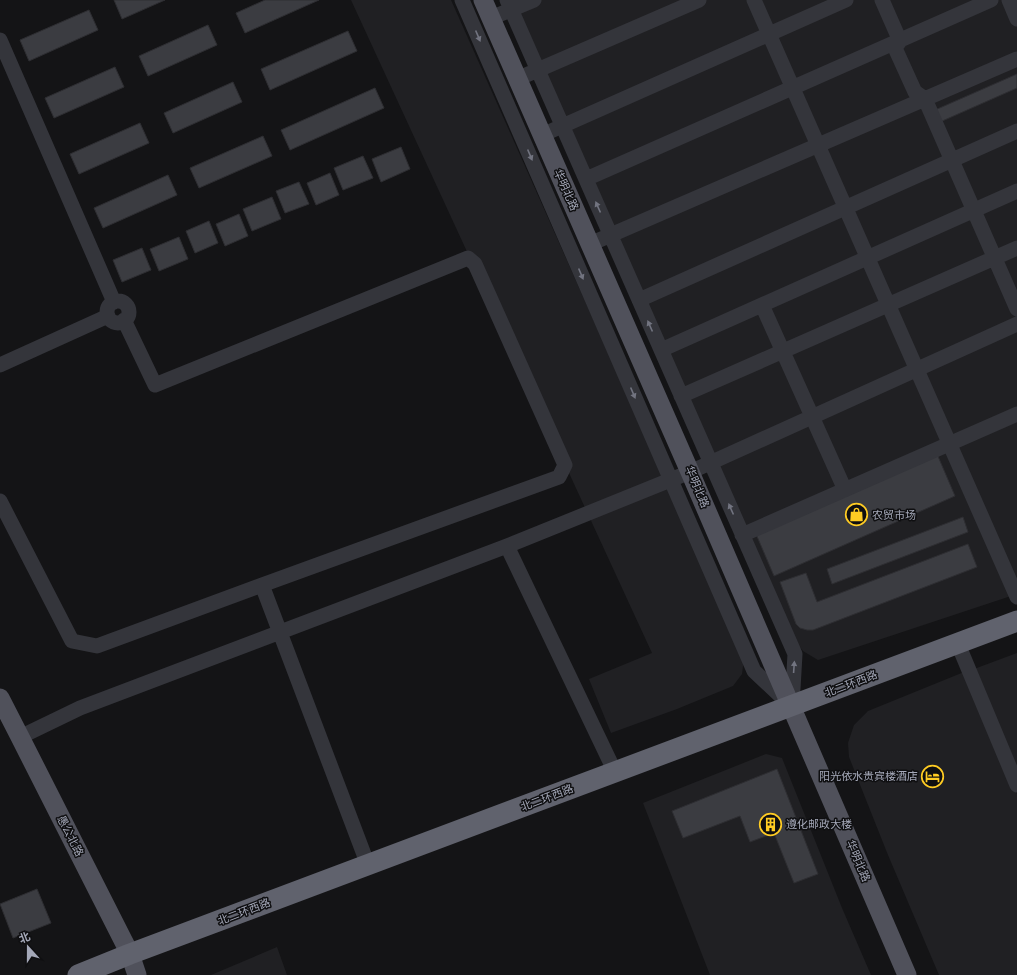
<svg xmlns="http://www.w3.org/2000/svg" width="1017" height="975" font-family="'Roboto Condensed','Noto Sans SC',sans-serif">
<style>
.built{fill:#202023}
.building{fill:#3b3c41;stroke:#2e2e32}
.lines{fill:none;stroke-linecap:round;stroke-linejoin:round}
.minor{stroke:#34353b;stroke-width:15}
.major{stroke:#50515b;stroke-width:19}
.highway{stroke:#60626d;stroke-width:21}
.oneway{fill:#727480}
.labels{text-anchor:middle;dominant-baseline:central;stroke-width:3;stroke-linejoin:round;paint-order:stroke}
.street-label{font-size:11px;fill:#a4a8b8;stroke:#0f0f11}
.poi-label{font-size:11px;fill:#a4a8b8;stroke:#0f0f11;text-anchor:start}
</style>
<rect width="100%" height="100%" fill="#141416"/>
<path class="built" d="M351,0H451L744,658L742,674L733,686L677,709L611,733L589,679L652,653Z
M509,0H1017V594L818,660L803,651L788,632Z
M1017,653V769L974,669Z
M964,672L1017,794V975H939L888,855L849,757L848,743L854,725L868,711Z
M766,754L782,758L842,908L871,975H710L643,803Z
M277,947L287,975H211Z"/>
<path class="building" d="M114,0H165L122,19Z
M265,0H319L245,33L236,13Z
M89,10L98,30L29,61L20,40Z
M208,25L217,45L148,76L139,56Z
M348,31L357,51L270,90L261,69Z
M115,67L124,87L54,118L45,98Z
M1017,74V88L940,122L935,110Z
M233,82L242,102L173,133L164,113Z
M375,88L384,108L290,150L281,130Z
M140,123L149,143L79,174L70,154Z
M263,136L272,156L199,188L190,168Z
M401,147L410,169L381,182L372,159Z
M363,156L373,178L343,190L334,168Z
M330,173L339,195L316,205L307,183Z
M168,175L177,195L103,228L94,208Z
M299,182L309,204L285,213L276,191Z
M272,197L281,219L252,231L243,209Z
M239,214L248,236L225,246L216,224Z
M209,221L218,243L195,253L186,231Z
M179,237L188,259L159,271L150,249Z
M142,248L151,270L122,282L113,260Z
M937,454L955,496L774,576L756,534Z
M963,517L968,532L832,584L827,569Z
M968,544L977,567L813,630H807L800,628L796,624L780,582L806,573L817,602Z
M777,769L818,874L794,883L774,833L750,842L740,816L683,838L672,811Z
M37,889L51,923L13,938L0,904Z"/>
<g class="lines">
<path class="minor" d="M462,0L754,671L788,703
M507,0L795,654L792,706
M754,0L1017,597
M882,0L900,41L895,48L915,92L925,99L1017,309
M1009,0L1017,19
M491,18L534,0
M0,40L114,302
M517,79L699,0
M542,135L846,0
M586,179L991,0
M590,244L1017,59
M639,300L1017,131
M107 312a11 11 0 1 1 22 0a11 11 0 1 1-22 0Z
M762,305L845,490
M124,320L155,385L468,258L475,264L565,465L559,477L262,585L368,865
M661,350L1017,191
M0,365L108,316
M681,396L1017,248
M0,501L72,641L97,646L262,585
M742,535L1017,414
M507,546L615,772
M958,644L1017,785
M20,737L80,708L507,546L690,472L1017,324"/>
<path class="major" d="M483,0L690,472L907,975
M0,698L20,737L130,954L137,975"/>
<path class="highway" d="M78,975L130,954L1017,621"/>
</g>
<defs><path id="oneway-solid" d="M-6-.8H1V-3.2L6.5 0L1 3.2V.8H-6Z"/></defs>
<g class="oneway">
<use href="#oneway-solid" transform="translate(478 36) rotate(67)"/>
<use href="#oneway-solid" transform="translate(530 155) rotate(67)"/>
<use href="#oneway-solid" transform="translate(598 207) rotate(-114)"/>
<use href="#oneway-solid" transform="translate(581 274) rotate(67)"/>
<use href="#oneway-solid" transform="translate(650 326) rotate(-114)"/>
<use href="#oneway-solid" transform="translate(633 393) rotate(67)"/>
<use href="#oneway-solid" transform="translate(731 509) rotate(-114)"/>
<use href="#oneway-solid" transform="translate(794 667) rotate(-86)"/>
</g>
<defs>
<symbol id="shop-ring" viewBox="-11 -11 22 22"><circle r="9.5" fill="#0f0f11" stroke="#ffcc23" stroke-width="1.5"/><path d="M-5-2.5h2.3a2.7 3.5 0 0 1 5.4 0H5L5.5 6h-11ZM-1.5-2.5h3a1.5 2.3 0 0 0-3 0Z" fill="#ffcc23"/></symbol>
<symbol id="hotel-ring" viewBox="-11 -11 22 22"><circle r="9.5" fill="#0f0f11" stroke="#ffcc23" stroke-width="1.5"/><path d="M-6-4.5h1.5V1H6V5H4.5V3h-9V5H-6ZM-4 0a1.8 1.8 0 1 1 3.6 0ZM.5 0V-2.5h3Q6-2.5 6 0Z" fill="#ffcc23"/></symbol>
<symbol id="building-ring" viewBox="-11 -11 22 22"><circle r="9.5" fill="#0f0f11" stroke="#ffcc23" stroke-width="1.5"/><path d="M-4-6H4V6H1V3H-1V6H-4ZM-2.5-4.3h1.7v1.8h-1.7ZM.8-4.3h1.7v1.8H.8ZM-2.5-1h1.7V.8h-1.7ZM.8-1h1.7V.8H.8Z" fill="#ffcc23"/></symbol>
</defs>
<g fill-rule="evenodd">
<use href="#shop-ring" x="844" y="502" width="25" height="25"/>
<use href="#hotel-ring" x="920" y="764" width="25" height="25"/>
<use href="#building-ring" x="758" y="812" width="25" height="25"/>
</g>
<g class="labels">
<g class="street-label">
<text transform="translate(566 190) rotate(66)">华明北路</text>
<text transform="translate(697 487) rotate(67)">华明北路</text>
<text transform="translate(851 684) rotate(-21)">北二环西路</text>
<text transform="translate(547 798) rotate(-21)">北二环西路</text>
<text transform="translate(70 836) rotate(63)">愚公北路</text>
<text transform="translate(858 861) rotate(67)">华明北路</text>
<text transform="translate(244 912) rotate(-21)">北二环西路</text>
</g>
<g class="poi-label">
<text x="872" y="515">农贸市场</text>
<text x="918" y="776" text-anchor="end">阳光依水贵宾楼酒店</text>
<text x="786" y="824">遵化邮政大楼</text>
</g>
</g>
<g transform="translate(28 947) rotate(339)" stroke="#0f0f11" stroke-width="3" paint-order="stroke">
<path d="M0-3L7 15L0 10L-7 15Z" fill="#a4a8b8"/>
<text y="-6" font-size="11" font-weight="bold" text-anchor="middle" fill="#a4a8b8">北</text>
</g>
</svg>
